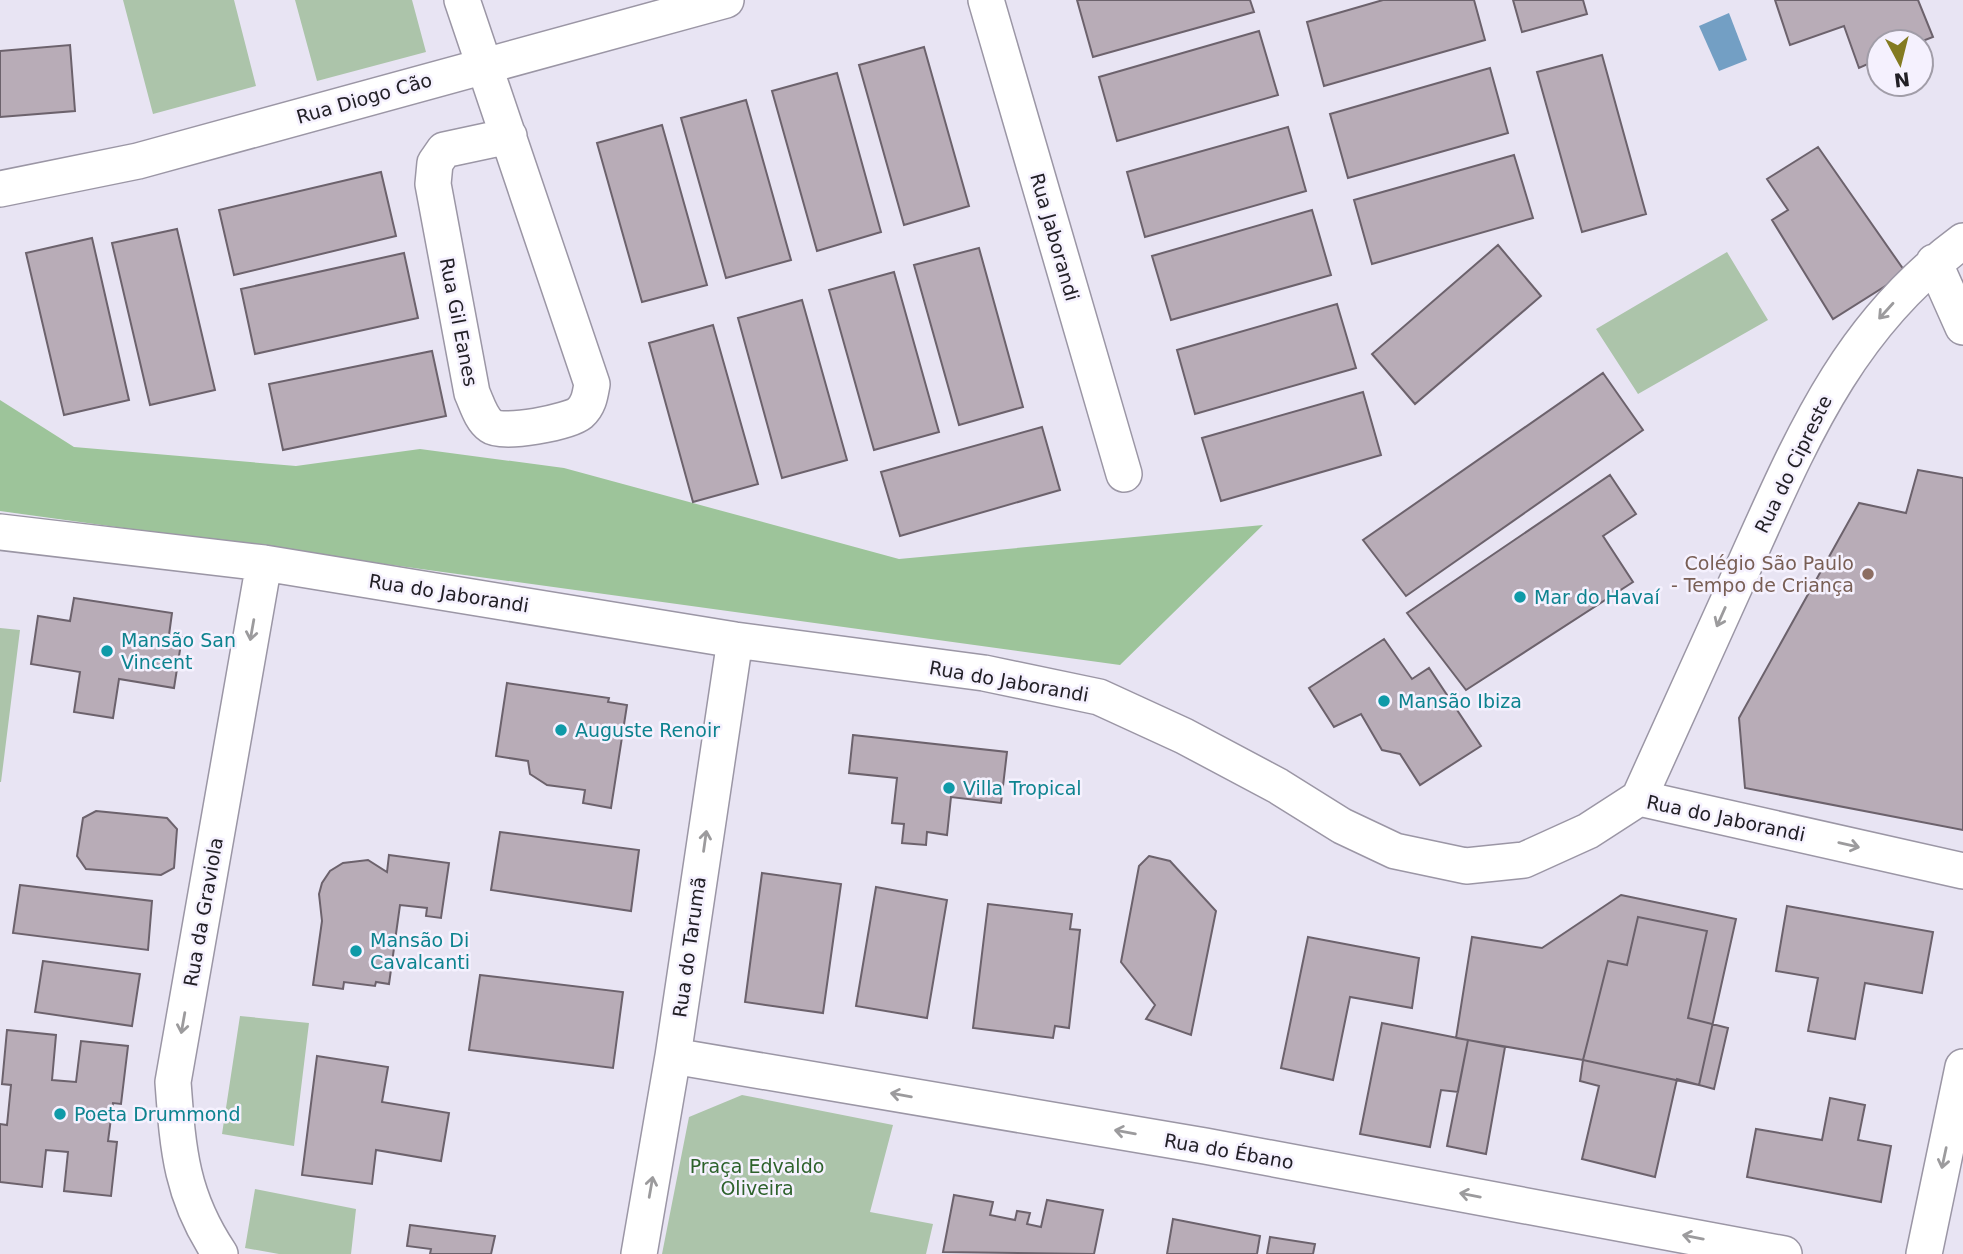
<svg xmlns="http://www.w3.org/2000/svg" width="1963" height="1254" font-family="'DejaVu Sans',sans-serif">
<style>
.green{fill:#acc4aa}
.forest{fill:#9dc49a}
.water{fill:#739fc4}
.building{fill:#b8acb7;stroke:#6c626c;stroke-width:2}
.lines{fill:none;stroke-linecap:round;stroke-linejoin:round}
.minor-casing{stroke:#9b96a5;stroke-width:38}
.minor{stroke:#fff;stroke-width:35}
.oneway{stroke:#9c9b9d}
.education-dot{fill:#8d6e63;stroke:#f5f1fe;stroke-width:2.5}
.culture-dot{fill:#0f9aa8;stroke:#f5f1fe;stroke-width:2.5}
.labels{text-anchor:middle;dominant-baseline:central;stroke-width:5;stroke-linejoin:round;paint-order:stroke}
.street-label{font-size:19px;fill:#222026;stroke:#f5f1fe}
.education-label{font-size:19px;fill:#785e54;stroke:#f5f1fe;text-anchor:end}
.culture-label{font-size:19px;fill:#0d838f;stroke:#f5f1fe;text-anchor:start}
.park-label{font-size:19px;fill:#2d622b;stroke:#f5f1fe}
</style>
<rect width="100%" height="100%" fill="#e8e4f3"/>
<path class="green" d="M123,0H234L256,86L153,114Z
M295,0H412L426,52L317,81Z
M1727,252L1768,320L1638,394L1596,329Z
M0,628L20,630L1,782H0Z
M240,1016L309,1023L294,1146L222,1134Z
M742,1095L893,1125L870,1212L933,1224L926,1254H662L689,1117Z
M255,1189L356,1209L351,1254H279L245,1248Z"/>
<path class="forest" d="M0,400L74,447L296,466L420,449L564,468L899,559L1263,525L1120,665L0,511Z"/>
<path class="water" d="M1729,13L1747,60L1719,71L1699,26Z"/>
<path class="building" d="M1077,0H1250L1254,12L1093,57Z
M1383,0H1474L1485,40L1324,86L1307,22Z
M1513,0H1583L1587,14L1522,32Z
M1775,0H1918L1933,37L1920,42H1879V59L1859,68L1844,26L1790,45Z
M1259,31L1278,95L1117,141L1099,77Z
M70,45L75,111L0,117V51Z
M924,47L969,206L904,225L859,65Z
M1602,55L1646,214L1582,232L1537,72Z
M1490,68L1508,133L1348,178L1330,114Z
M837,73L881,232L817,251L772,91Z
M746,100L791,260L726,278L681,118Z
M662,125L707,285L642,302L597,143Z
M1288,127L1306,191L1145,237L1127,172Z
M1818,147L1906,273L1833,319L1772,220L1788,210L1767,179Z
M1514,155L1533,218L1372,264L1354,200Z
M381,172L396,236L234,275L219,210Z
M1312,210L1331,275L1171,320L1152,256Z
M177,229L215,390L150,405L112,243Z
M92,238L129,400L64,415L26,253Z
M1498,245L1541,296L1415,404L1372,354Z
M979,248L1023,407L959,425L914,265Z
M404,253L418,318L255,354L241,289Z
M894,272L939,432L874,450L829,290Z
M802,300L847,460L782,478L738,318Z
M1337,304L1356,368L1195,414L1177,350Z
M713,325L758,484L693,502L649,343Z
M432,351L446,416L283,450L269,384Z
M1603,373L1643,430L1406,596L1363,540Z
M1363,392L1381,455L1221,501L1202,438Z
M1042,427L1060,490L900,536L881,472Z
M1918,470L1963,478V830L1745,788L1739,718L1859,503L1906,513Z
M1610,475L1636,514L1603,536L1633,582L1466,690L1407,613Z
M74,598L172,613L169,635L182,637L174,688L119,679L113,718L74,712L80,672L31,664L38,616L70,621Z
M1384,639L1412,679L1429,668L1481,746L1420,785L1400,754L1382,750L1361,714L1334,727L1309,688Z
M507,683L609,698L608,702L627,705L611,808L583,803L585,790L547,785L530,774L528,761L496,756Z
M853,735L1007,752L1001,803L951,797L947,835L927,832L926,845L902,843L904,824L892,823L897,778L849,773Z
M96,811L167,818L177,829L174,868L161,875L86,869L77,856L83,818Z
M500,832L639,850L631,911L491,890Z
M389,855L449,863L441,918L426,916L427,908L400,905L389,984L376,982L375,986L344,982L343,989L313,985L322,921L319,894L322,883L330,871L343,863L368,860L387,872Z
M1149,856L1170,861L1216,911L1191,1035L1146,1019L1155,1005L1121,962L1139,866Z
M762,873L841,884L823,1013L745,1002Z
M20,885L152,901L148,950L13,933Z
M876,887L947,900L927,1018L856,1006Z
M1621,895L1736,919L1699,1085L1583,1060L1456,1038L1472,937L1542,948Z
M988,904L1072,914L1070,929L1080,930L1069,1028L1055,1026L1053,1038L973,1028Z
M1787,906L1933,932L1922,993L1865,983L1855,1039L1808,1031L1818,978L1776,971Z
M1638,917L1707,931L1688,1018L1728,1028L1714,1089L1677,1079L1655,1177L1582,1159L1599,1086L1580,1081L1583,1060L1608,961L1627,965Z
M1308,937L1419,958L1412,1008L1350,997L1333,1080L1281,1068Z
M43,961L140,974L132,1026L35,1012Z
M480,975L623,992L613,1068L469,1050Z
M1382,1023L1468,1040L1458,1092L1441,1090L1430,1147L1360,1134Z
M7,1030L56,1035L52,1080L76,1082L81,1041L128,1046L121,1104L113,1103L108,1141L117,1142L111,1196L64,1191L68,1152L46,1150L42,1187L0,1182V1124L7,1125L11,1085L2,1084Z
M1468,1040L1505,1047L1486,1154L1447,1146Z
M317,1056L388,1067L382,1102L449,1113L441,1161L376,1150L372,1184L302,1175Z
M1830,1098L1865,1105L1858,1140L1891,1146L1881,1202L1747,1177L1756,1129L1822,1140Z
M954,1195L993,1202L990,1215L1015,1220L1017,1211L1030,1213L1027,1224L1041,1227L1047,1200L1103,1210L1094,1254L943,1252Z
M1173,1219L1260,1236L1257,1254H1167Z
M410,1225L495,1236L491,1254H430L431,1249L407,1246Z
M1270,1237L1315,1244L1313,1254H1267Z"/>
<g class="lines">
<defs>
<path id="minor" d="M462,0L592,384C590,395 589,405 580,413C569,422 503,435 491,426C481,419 477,404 472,393L433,184L435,163L444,150L509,136
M986,0L1124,474
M0,189L138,161L726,0
M1934,262L1963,327
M0,532L264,563L735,640L984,673L1099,697L1184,736L1278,786L1342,826L1395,851L1466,866L1524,860L1588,831L1639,798L1963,871
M1639,798C1674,721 1709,643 1744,566C1801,440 1847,326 1963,241
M673,1056L1205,1146L1784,1254
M220,1254C181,1196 178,1150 173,1082L264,563
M639,1254L673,1056L735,640
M1924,1254L1963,1067"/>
</defs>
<use href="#minor" class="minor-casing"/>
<use href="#minor" class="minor"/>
</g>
<defs><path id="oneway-shaft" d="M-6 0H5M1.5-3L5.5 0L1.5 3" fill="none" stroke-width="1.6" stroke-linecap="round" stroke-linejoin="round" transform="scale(1.75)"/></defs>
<g class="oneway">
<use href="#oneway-shaft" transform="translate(1886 311) rotate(132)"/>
<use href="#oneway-shaft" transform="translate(1721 617) rotate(114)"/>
<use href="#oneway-shaft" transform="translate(252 630) rotate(100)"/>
<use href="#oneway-shaft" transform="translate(705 841) rotate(-82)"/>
<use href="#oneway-shaft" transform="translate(1849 845) rotate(13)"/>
<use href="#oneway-shaft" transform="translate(183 1023) rotate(100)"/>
<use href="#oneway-shaft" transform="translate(901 1095) rotate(-170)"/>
<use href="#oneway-shaft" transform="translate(1125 1132) rotate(-170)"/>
<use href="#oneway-shaft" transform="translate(1944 1158) rotate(102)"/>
<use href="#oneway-shaft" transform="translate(651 1187) rotate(-80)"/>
<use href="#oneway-shaft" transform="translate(1470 1195) rotate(-169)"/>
<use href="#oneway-shaft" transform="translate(1693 1237) rotate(-169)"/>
</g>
<circle class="education-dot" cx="1868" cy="574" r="7"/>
<g class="culture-dot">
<circle cx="1520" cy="597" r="7"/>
<circle cx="107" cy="651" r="7"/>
<circle cx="1384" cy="701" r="7"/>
<circle cx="561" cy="730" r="7"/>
<circle cx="949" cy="788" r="7"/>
<circle cx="356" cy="951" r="7"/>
<circle cx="60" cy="1114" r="7"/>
</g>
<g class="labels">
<g class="street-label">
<text transform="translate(364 98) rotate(-16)">Rua Diogo Cão</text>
<text transform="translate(1055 237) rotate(74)">Rua Jaborandi</text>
<text transform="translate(459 322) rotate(79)">Rua Gil Eanes</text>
<text transform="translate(1793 464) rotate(-64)">Rua do Cipreste</text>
<text transform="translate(449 593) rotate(9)">Rua do Jaborandi</text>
<text transform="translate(1009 681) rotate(10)">Rua do Jaborandi</text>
<text transform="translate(1726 818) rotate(12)">Rua do Jaborandi</text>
<text transform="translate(203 912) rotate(-80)">Rua da Graviola</text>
<text transform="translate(689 947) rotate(-82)">Rua do Tarumã</text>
<text transform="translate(1229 1151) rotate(10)">Rua do Ébano</text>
</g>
<g class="education-label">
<text x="1854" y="563">Colégio São Paulo<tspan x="1854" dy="22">- Tempo de Criança</tspan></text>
</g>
<g class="culture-label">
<text x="1534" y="597">Mar do Havaí</text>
<text x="121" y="640">Mansão San<tspan x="121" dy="22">Vincent</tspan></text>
<text x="1398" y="701">Mansão Ibiza</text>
<text x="575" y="730">Auguste Renoir</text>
<text x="963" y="788">Villa Tropical</text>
<text x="370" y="940">Mansão Di<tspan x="370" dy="22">Cavalcanti</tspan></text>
<text x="74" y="1114">Poeta Drummond</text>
</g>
<g class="park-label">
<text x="757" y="1166">Praça Edvaldo<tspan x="757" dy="22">Oliveira</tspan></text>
</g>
</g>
<g transform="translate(1900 63) rotate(173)"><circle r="33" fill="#f5f1fe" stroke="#a19da8" stroke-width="2"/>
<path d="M0-5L12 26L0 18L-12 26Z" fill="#847b21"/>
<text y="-10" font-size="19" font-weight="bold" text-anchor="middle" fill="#222026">N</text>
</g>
</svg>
